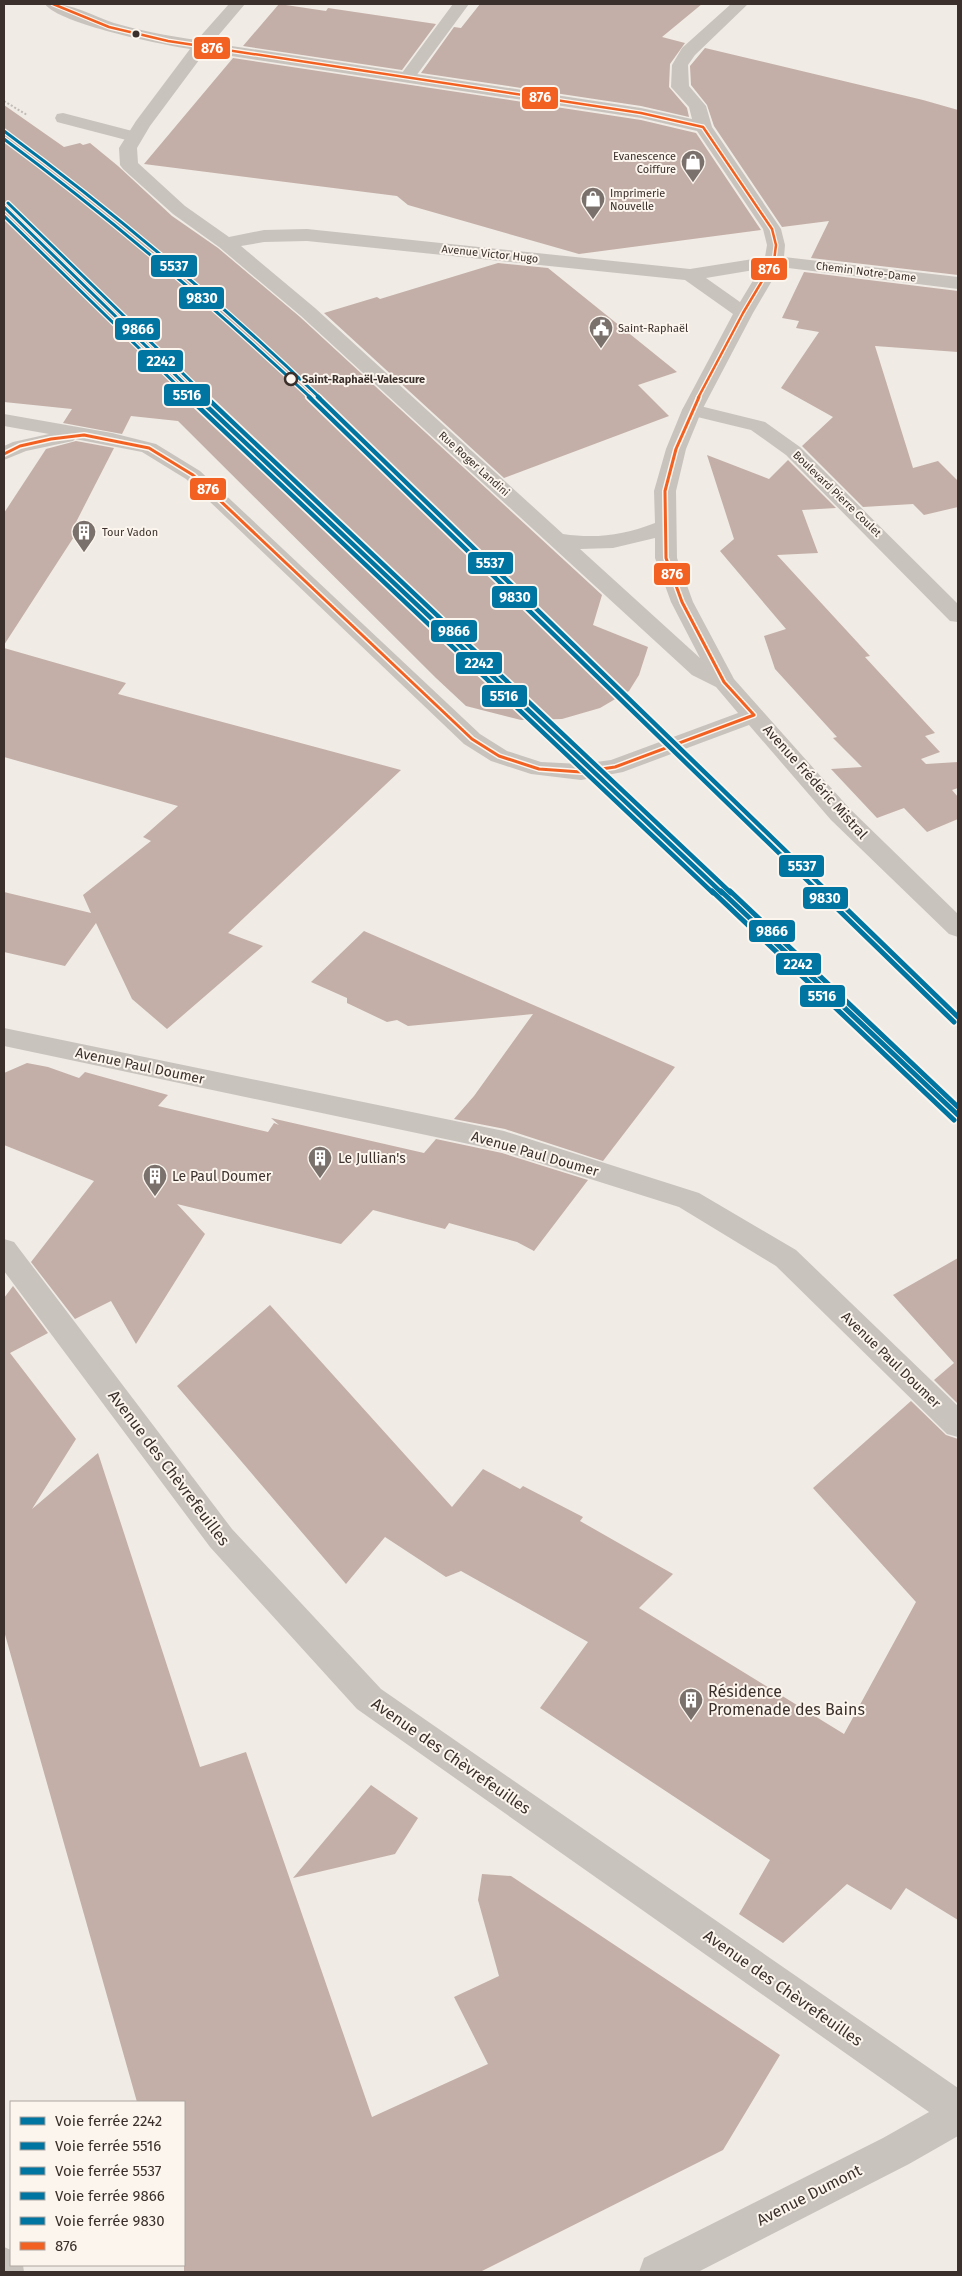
<svg xmlns="http://www.w3.org/2000/svg" width="962" height="2276" font-family="'Fira Sans',sans-serif">
<style>
.building{fill:#c3afa7}
.lines{fill:none;stroke-linecap:round;stroke-linejoin:round}
.path{stroke:#c2bbb6;stroke-width:2;stroke-dasharray:2 2;stroke-linecap:butt}
.service{fill:#c9c3be;fill-rule:evenodd}
.pedestrian{fill:#c9c3be;fill-rule:evenodd}
.minor{fill:#c9c3be;fill-rule:evenodd}
.bus-1-far1-casing{stroke:#fbf5ee;stroke-width:5}
.bus-1-casing{stroke:#fbf5ee;stroke-width:6}
.bus-1-far1{stroke:#f26122;stroke-width:2.5}
.bus-1{stroke:#f26122;stroke-width:3}
.rail-1-far2-casing{stroke:#fbf5ee;stroke-width:5.5}
.rail-1-far1-casing{stroke:#fbf5ee;stroke-width:8}
.rail-1-casing{stroke:#fbf5ee;stroke-width:9}
.rail-2-far2-casing{stroke:#fbf5ee;stroke-width:5.5}
.rail-2-far1-casing{stroke:#fbf5ee;stroke-width:8}
.rail-2-casing{stroke:#fbf5ee;stroke-width:9}
.rail-3-far2-casing{stroke:#fbf5ee;stroke-width:5.5}
.rail-3-far1-casing{stroke:#fbf5ee;stroke-width:8}
.rail-3-casing{stroke:#fbf5ee;stroke-width:9}
.rail-4-far2-casing{stroke:#fbf5ee;stroke-width:5.5}
.rail-4-far1-casing{stroke:#fbf5ee;stroke-width:8}
.rail-4-casing{stroke:#fbf5ee;stroke-width:9}
.rail-5-far2-casing{stroke:#fbf5ee;stroke-width:5.5}
.rail-5-far1-casing{stroke:#fbf5ee;stroke-width:8}
.rail-5-casing{stroke:#fbf5ee;stroke-width:9}
.rail-1-far2{stroke:#0075a1;stroke-width:3}
.rail-1-far1{stroke:#0075a1;stroke-width:4.5}
.rail-1{stroke:#0075a1;stroke-width:5}
.rail-2-far2{stroke:#0075a1;stroke-width:3}
.rail-2-far1{stroke:#0075a1;stroke-width:4.5}
.rail-2{stroke:#0075a1;stroke-width:5}
.rail-3-far2{stroke:#0075a1;stroke-width:3}
.rail-3-far1{stroke:#0075a1;stroke-width:4.5}
.rail-3{stroke:#0075a1;stroke-width:5}
.rail-4-far2{stroke:#0075a1;stroke-width:3}
.rail-4-far1{stroke:#0075a1;stroke-width:4.5}
.rail-4{stroke:#0075a1;stroke-width:5}
.rail-5-far2{stroke:#0075a1;stroke-width:3}
.rail-5-far1{stroke:#0075a1;stroke-width:4.5}
.rail-5{stroke:#0075a1;stroke-width:5}
.bus-dot{fill:#3b302b;stroke:#fbf5ee;stroke-width:2}
.stop-dot{fill:#fbf5ee;stroke:#3b302b;stroke-width:2.5}
.labels{text-anchor:middle;dominant-baseline:central;stroke-width:4;stroke-linejoin:round;paint-order:stroke}
.far-poi-label{font-size:11px;fill:#3b302b;stroke:#fbf5ee;text-anchor:start}
.far-street-label{font-size:11px;fill:#3b302b;stroke:#fbf5ee}
.far-stop-label{font-size:11px;font-weight:bold;fill:#3b302b;stroke:#fbf5ee;text-anchor:start}
.street-label{font-size:14px;fill:#3b302b;stroke:#fbf5ee}
.poi-label{font-size:14px;fill:#3b302b;stroke:#fbf5ee;text-anchor:start}
.near-street-label{font-size:16px;fill:#3b302b;stroke:#fbf5ee}
.near-poi-label{font-size:16px;fill:#3b302b;stroke:#fbf5ee;text-anchor:start}
.line-badge{stroke:#fbf5ee;stroke-width:2}
.badge-label{font-size:14px;text-anchor:middle;font-weight:bold;fill:#fff}
</style>
<rect width="100%" height="100%" fill="#f0ebe5"/>
<path class="building" d="M279,4L326,11L328,8L436,24L402,70L243,46Z
M480,4H702L662,37L685,43L670,64L669,87L687,108L689,117L641,106L421,73L454,27L461,28Z
M705,48L923,100L958,110V275L811,258L829,221L782,227L714,126L707,105L691,85L690,66Z
M233,58L641,120L696,133L761,230L579,254L408,205L397,196L144,164Z
M4,105L64,147L80,143L83,145L90,143L118,166L172,216L218,248L300,317L602,595L593,625L648,647L639,675L629,691L600,708L562,719L521,720L466,706L436,678L178,421L131,416L122,434L63,423L72,409L4,402Z
M498,263L548,268L677,372L638,385L669,416L504,478L324,313L377,297L380,299Z
M804,272L958,291V352L875,346L913,468L938,461L958,481V507L924,515L913,504L863,507L802,446L833,417L781,388L819,332L796,328L799,321L782,318Z
M76,441L114,448L73,528L79,529L4,645V513L46,449Z
M707,455L769,479L788,460L836,508L802,510L818,553L777,555L870,656L865,657L935,733L925,736L940,752L921,759L926,764L958,762V788L952,790L958,797V819L927,832L904,808L877,818L831,769L862,767L833,738L837,737L775,669L764,636L786,629L720,551L734,539Z
M4,648L126,683L118,694L401,770L228,933L263,946L167,1029L132,999L96,923L65,966L4,952V892L91,913L83,895L151,841L143,837L178,806L4,757Z
M364,931L538,1007L675,1067L603,1161L505,1129L454,1119L474,1096L533,1014L408,1026L397,1020L387,1022L347,1003V998L311,982Z
M27,1063L48,1067L79,1078L85,1072L168,1095L158,1106L268,1132L274,1123L279,1125L271,1118L424,1153L436,1139L502,1153L588,1180L534,1251L517,1242L449,1223L445,1229L373,1210L341,1244L177,1204L205,1234L136,1344L111,1301L75,1319L31,1262L94,1181L4,1145V1073Z
M958,1258V1404L934,1380L954,1363L893,1295Z
M13,1286L48,1333L10,1353L76,1439L32,1509L98,1453L200,1767L246,1752L372,2117L488,2064L454,1997L499,1976L478,1900L482,1874L511,1876L780,2055L723,2150L480,2272H184V2102H137L4,1631V1298Z
M270,1305L452,1507L483,1469L520,1489L523,1486L583,1517L580,1521L673,1574L639,1608L844,1734L916,1602L813,1488L911,1401L946,1435L958,1439V1920L906,1888L891,1910L847,1884L783,1943L739,1914L770,1860L540,1708L588,1642L461,1571L446,1577L385,1537L346,1584L177,1386Z
M371,1785L418,1818L395,1854L293,1878Z"/>
<g class="lines">
<path class="path" d="M4,101L27,115"/>
<path class="service" d="M453,4H469L413,80H401L399,77Z
M63,113L140,133L142,137L140,141L134,142L57,122L55,118L57,114Z
M692,404L765,422L800,447L958,604V622L950,621L786,455L751,430L685,414L682,410L685,406Z"/>
<path class="pedestrian" d="M4,2247L11,2250V2265H23L24,2272H4Z"/>
<path class="minor" d="M45,4C70,2 90,15 114,23C141,31 169,36 197,40L229,4H245L212,43L641,108L692,119L689,107L671,87L672,65L682,48L731,4H748L695,55L688,65L689,86L706,106L712,127L781,229L785,245L784,257L958,277V289L780,267L753,313L702,410L686,449L676,491L677,558L693,602L734,679L849,808L958,914V937L949,934L831,820L749,725L623,772L581,780L531,774L491,761L464,744L186,479L142,452L75,439L73,441L26,451L4,460V446L13,442L49,434L4,426V414L112,433L156,444L200,471L480,734L507,751L541,762L581,764L611,760L738,713L716,687L692,675L301,316L219,247L173,214L123,169L120,165L119,148L136,121L190,49C163,45 59,24 45,4ZM205,52L641,118L697,131L763,229L767,245L765,257L690,269L307,229L264,230L229,237L185,206L138,163L137,148L150,126ZM307,241L685,280L733,314L682,410L666,449L654,491L655,523C624,535 596,539 563,534L315,308L241,246L264,242ZM760,269L740,302L706,278ZM655,538V558L671,602L700,658L580,549L613,548Z
M4,1028L504,1131L699,1193L796,1250L958,1406V1437L947,1434L776,1266L679,1207L502,1151L4,1046Z
M4,1239L14,1242L232,1529L381,1689L958,2088V2136L909,2164L698,2272H639L644,2258L883,2138L929,2112L357,1709L210,1547L4,1271Z"/>
<defs>
<path id="bus-1-far1" d="M53,4L109,27L168,41L641,113L703,127
M698,398L743,313L774,261L776,245L772,229L703,127"/>
<path id="bus-1" d="M699,397L676,449L665,491L666,558L682,602L724,682L754,715
M4,454L20,446L51,439L84,435L149,448L193,475L472,739L499,756L539,769L581,772L615,767L754,715"/>
</defs>
<use href="#bus-1-far1" class="bus-1-far1-casing"/>
<use href="#bus-1" class="bus-1-casing"/>
<use href="#bus-1-far1" class="bus-1-far1"/>
<use href="#bus-1" class="bus-1"/>
<defs>
<path id="rail-1-far2" d="M4,207L199,398"/>
<path id="rail-1-far1" d="M197,397L722,893"/>
<path id="rail-1" d="M721,891L958,1115"/>
<path id="rail-2-far2" d="M4,216L190,398"/>
<path id="rail-2-far1" d="M188,397L713,893"/>
<path id="rail-2" d="M712,891L954,1120"/>
<path id="rail-3-far2" d="M4,131C115,213 220,302 320,398"/>
<path id="rail-3-far1" d="M318,397L829,893"/>
<path id="rail-3" d="M828,891L958,1017"/>
<path id="rail-4-far2" d="M8,203L208,398"/>
<path id="rail-4-far1" d="M206,397L731,893"/>
<path id="rail-4" d="M730,891L958,1107"/>
<path id="rail-5-far2" d="M4,139C112,219 213,306 311,398"/>
<path id="rail-5-far1" d="M309,397L820,893"/>
<path id="rail-5" d="M819,891L954,1022"/>
</defs>
<use href="#rail-1-far2" class="rail-1-far2-casing"/>
<use href="#rail-1-far1" class="rail-1-far1-casing"/>
<use href="#rail-1" class="rail-1-casing"/>
<use href="#rail-2-far2" class="rail-2-far2-casing"/>
<use href="#rail-2-far1" class="rail-2-far1-casing"/>
<use href="#rail-2" class="rail-2-casing"/>
<use href="#rail-3-far2" class="rail-3-far2-casing"/>
<use href="#rail-3-far1" class="rail-3-far1-casing"/>
<use href="#rail-3" class="rail-3-casing"/>
<use href="#rail-4-far2" class="rail-4-far2-casing"/>
<use href="#rail-4-far1" class="rail-4-far1-casing"/>
<use href="#rail-4" class="rail-4-casing"/>
<use href="#rail-5-far2" class="rail-5-far2-casing"/>
<use href="#rail-5-far1" class="rail-5-far1-casing"/>
<use href="#rail-5" class="rail-5-casing"/>
<use href="#rail-1-far2" class="rail-1-far2"/>
<use href="#rail-1-far1" class="rail-1-far1"/>
<use href="#rail-1" class="rail-1"/>
<use href="#rail-2-far2" class="rail-2-far2"/>
<use href="#rail-2-far1" class="rail-2-far1"/>
<use href="#rail-2" class="rail-2"/>
<use href="#rail-3-far2" class="rail-3-far2"/>
<use href="#rail-3-far1" class="rail-3-far1"/>
<use href="#rail-3" class="rail-3"/>
<use href="#rail-4-far2" class="rail-4-far2"/>
<use href="#rail-4-far1" class="rail-4-far1"/>
<use href="#rail-4" class="rail-4"/>
<use href="#rail-5-far2" class="rail-5-far2"/>
<use href="#rail-5-far1" class="rail-5-far1"/>
<use href="#rail-5" class="rail-5"/>
</g>
<defs>
<symbol id="shop-pin" viewBox="-11 -11 22 30"><path d="M0 17L-7.5 6A9.5 9.5 0 1 1 7.5 6Z" fill="#7a716c" stroke="#fbf5ee"/><path d="M-5-2.5h2.3a2.7 3.5 0 0 1 5.4 0H5L5.5 6h-11ZM-1.5-2.5h3a1.5 2.3 0 0 0-3 0Z" fill="#fff"/></symbol>
<symbol id="civic-pin" viewBox="-11 -11 22 30"><path d="M0 17L-7.5 6A9.5 9.5 0 1 1 7.5 6Z" fill="#7a716c" stroke="#fbf5ee"/><path d="M-.6-6.5H3V-4.5H.6V-3L4-1V1h2V6H-6V1h2V-1L-.6-3ZM-1.2 2.5V6h2.4V2.5Z" fill="#fff"/></symbol>
<symbol id="building-pin" viewBox="-11 -11 22 30"><path d="M0 17L-7.5 6A9.5 9.5 0 1 1 7.5 6Z" fill="#7a716c" stroke="#fbf5ee"/><path d="M-4-6H4V6H1V3H-1V6H-4ZM-2.5-4.3h1.7v1.8h-1.7ZM.8-4.3h1.7v1.8H.8ZM-2.5-1h1.7V.8h-1.7ZM.8-1h1.7V.8H.8Z" fill="#fff"/></symbol>
</defs>
<g fill-rule="evenodd">
<use href="#shop-pin" x="679" y="148" width="28" height="38"/>
<use href="#shop-pin" x="579" y="185" width="28" height="38"/>
<use href="#civic-pin" x="587" y="314" width="28" height="38"/>
<use href="#building-pin" x="70" y="518" width="28" height="38"/>
<use href="#building-pin" x="306" y="1144" width="28" height="38"/>
<use href="#building-pin" x="141" y="1162" width="28" height="38"/>
<use href="#building-pin" x="677" y="1686" width="28" height="38"/>
</g>
<circle class="bus-dot" cx="136" cy="34" r="4.5"/>
<circle class="stop-dot" cx="291" cy="379" r="6"/>
<g class="labels">
<g class="far-poi-label">
<text x="676" y="156" text-anchor="end">Evanescence<tspan x="676" dy="13">Coiffure</tspan></text>
<text x="610" y="193">Imprimerie<tspan x="610" dy="13">Nouvelle</tspan></text>
<text x="618" y="328">Saint-Raphaël</text>
<text x="102" y="532">Tour Vadon</text>
</g>
<g class="far-street-label">
<text transform="translate(490 254) rotate(6)">Avenue Victor Hugo</text>
<text transform="translate(866 272) rotate(7)">Chemin Notre-Dame</text>
<text transform="translate(474 464) rotate(42)">Rue Roger Landini</text>
<text transform="translate(837 494) rotate(44)">Boulevard Pierre Coulet</text>
</g>
<g class="far-stop-label">
<text x="302" y="379">Saint-Raphaël-Valescure</text>
</g>
<g class="street-label">
<text transform="translate(815 782) rotate(48)">Avenue Frédéric Mistral</text>
<text transform="translate(140 1066) rotate(12)">Avenue Paul Doumer</text>
<text transform="translate(535 1154) rotate(16)">Avenue Paul Doumer</text>
<text transform="translate(891 1360) rotate(44)">Avenue Paul Doumer</text>
</g>
<g class="poi-label">
<text x="338" y="1158">Le Jullian's</text>
<text x="172" y="1176">Le Paul Doumer</text>
</g>
<g class="near-street-label">
<text transform="translate(169 1468) rotate(53)">Avenue des Chèvrefeuilles</text>
<text transform="translate(451 1756) rotate(35)">Avenue des Chèvrefeuilles</text>
<text transform="translate(783 1988) rotate(35)">Avenue des Chèvrefeuilles</text>
<text transform="translate(809 2195) rotate(-27)">Avenue Dumont</text>
</g>
<g class="near-poi-label">
<text x="708" y="1691">Résidence<tspan x="708" dy="18">Promenade des Bains</tspan></text>
</g>
</g>
<g class="line-badge">
<rect x="193" y="36" width="38" height="24" rx="5" fill="#f26122"/>
<rect x="521" y="86" width="38" height="24" rx="5" fill="#f26122"/>
<rect x="150" y="254" width="48" height="24" rx="5" fill="#0075a1"/>
<rect x="750" y="257" width="38" height="24" rx="5" fill="#f26122"/>
<rect x="178" y="286" width="47" height="24" rx="5" fill="#0075a1"/>
<rect x="114" y="317" width="47" height="24" rx="5" fill="#0075a1"/>
<rect x="137" y="349" width="47" height="24" rx="5" fill="#0075a1"/>
<rect x="163" y="383" width="48" height="24" rx="5" fill="#0075a1"/>
<rect x="189" y="477" width="38" height="24" rx="5" fill="#f26122"/>
<rect x="467" y="551" width="47" height="24" rx="5" fill="#0075a1"/>
<rect x="653" y="562" width="38" height="24" rx="5" fill="#f26122"/>
<rect x="491" y="585" width="47" height="24" rx="5" fill="#0075a1"/>
<rect x="430" y="619" width="48" height="24" rx="5" fill="#0075a1"/>
<rect x="455" y="651" width="48" height="24" rx="5" fill="#0075a1"/>
<rect x="481" y="684" width="47" height="24" rx="5" fill="#0075a1"/>
<rect x="778" y="854" width="47" height="24" rx="5" fill="#0075a1"/>
<rect x="802" y="886" width="47" height="24" rx="5" fill="#0075a1"/>
<rect x="748" y="919" width="48" height="24" rx="5" fill="#0075a1"/>
<rect x="775" y="952" width="47" height="24" rx="5" fill="#0075a1"/>
<rect x="799" y="984" width="47" height="24" rx="5" fill="#0075a1"/>
</g>
<g class="badge-label">
<text x="212" y="53">876</text>
<text x="540" y="102">876</text>
<text x="174" y="271">5537</text>
<text x="769" y="274">876</text>
<text x="202" y="303">9830</text>
<text x="138" y="334">9866</text>
<text x="161" y="366">2242</text>
<text x="187" y="400">5516</text>
<text x="208" y="494">876</text>
<text x="490" y="568">5537</text>
<text x="672" y="579">876</text>
<text x="515" y="602">9830</text>
<text x="454" y="636">9866</text>
<text x="479" y="668">2242</text>
<text x="504" y="701">5516</text>
<text x="802" y="871">5537</text>
<text x="825" y="903">9830</text>
<text x="772" y="936">9866</text>
<text x="798" y="969">2242</text>
<text x="822" y="1001">5516</text>
</g>
<rect width="962" height="2276" fill="none" stroke="#3b302b" stroke-width="10"/>
<rect x="10" y="2101" width="175" height="165" fill="#fbf5ee" stroke="#aea6a0"/>
<rect x="20" y="2117" width="25" height="8" fill="#0075a1" stroke="#aea6a0"/>
<text x="55" y="2126" font-size="15" fill="#3b302b">Voie ferrée 2242</text>
<rect x="20" y="2142" width="25" height="8" fill="#0075a1" stroke="#aea6a0"/>
<text x="55" y="2151" font-size="15" fill="#3b302b">Voie ferrée 5516</text>
<rect x="20" y="2167" width="25" height="8" fill="#0075a1" stroke="#aea6a0"/>
<text x="55" y="2176" font-size="15" fill="#3b302b">Voie ferrée 5537</text>
<rect x="20" y="2192" width="25" height="8" fill="#0075a1" stroke="#aea6a0"/>
<text x="55" y="2201" font-size="15" fill="#3b302b">Voie ferrée 9866</text>
<rect x="20" y="2217" width="25" height="8" fill="#0075a1" stroke="#aea6a0"/>
<text x="55" y="2226" font-size="15" fill="#3b302b">Voie ferrée 9830</text>
<rect x="20" y="2242" width="25" height="8" fill="#f26122" stroke="#aea6a0"/>
<text x="55" y="2251" font-size="15" fill="#3b302b">876</text>
</svg>
